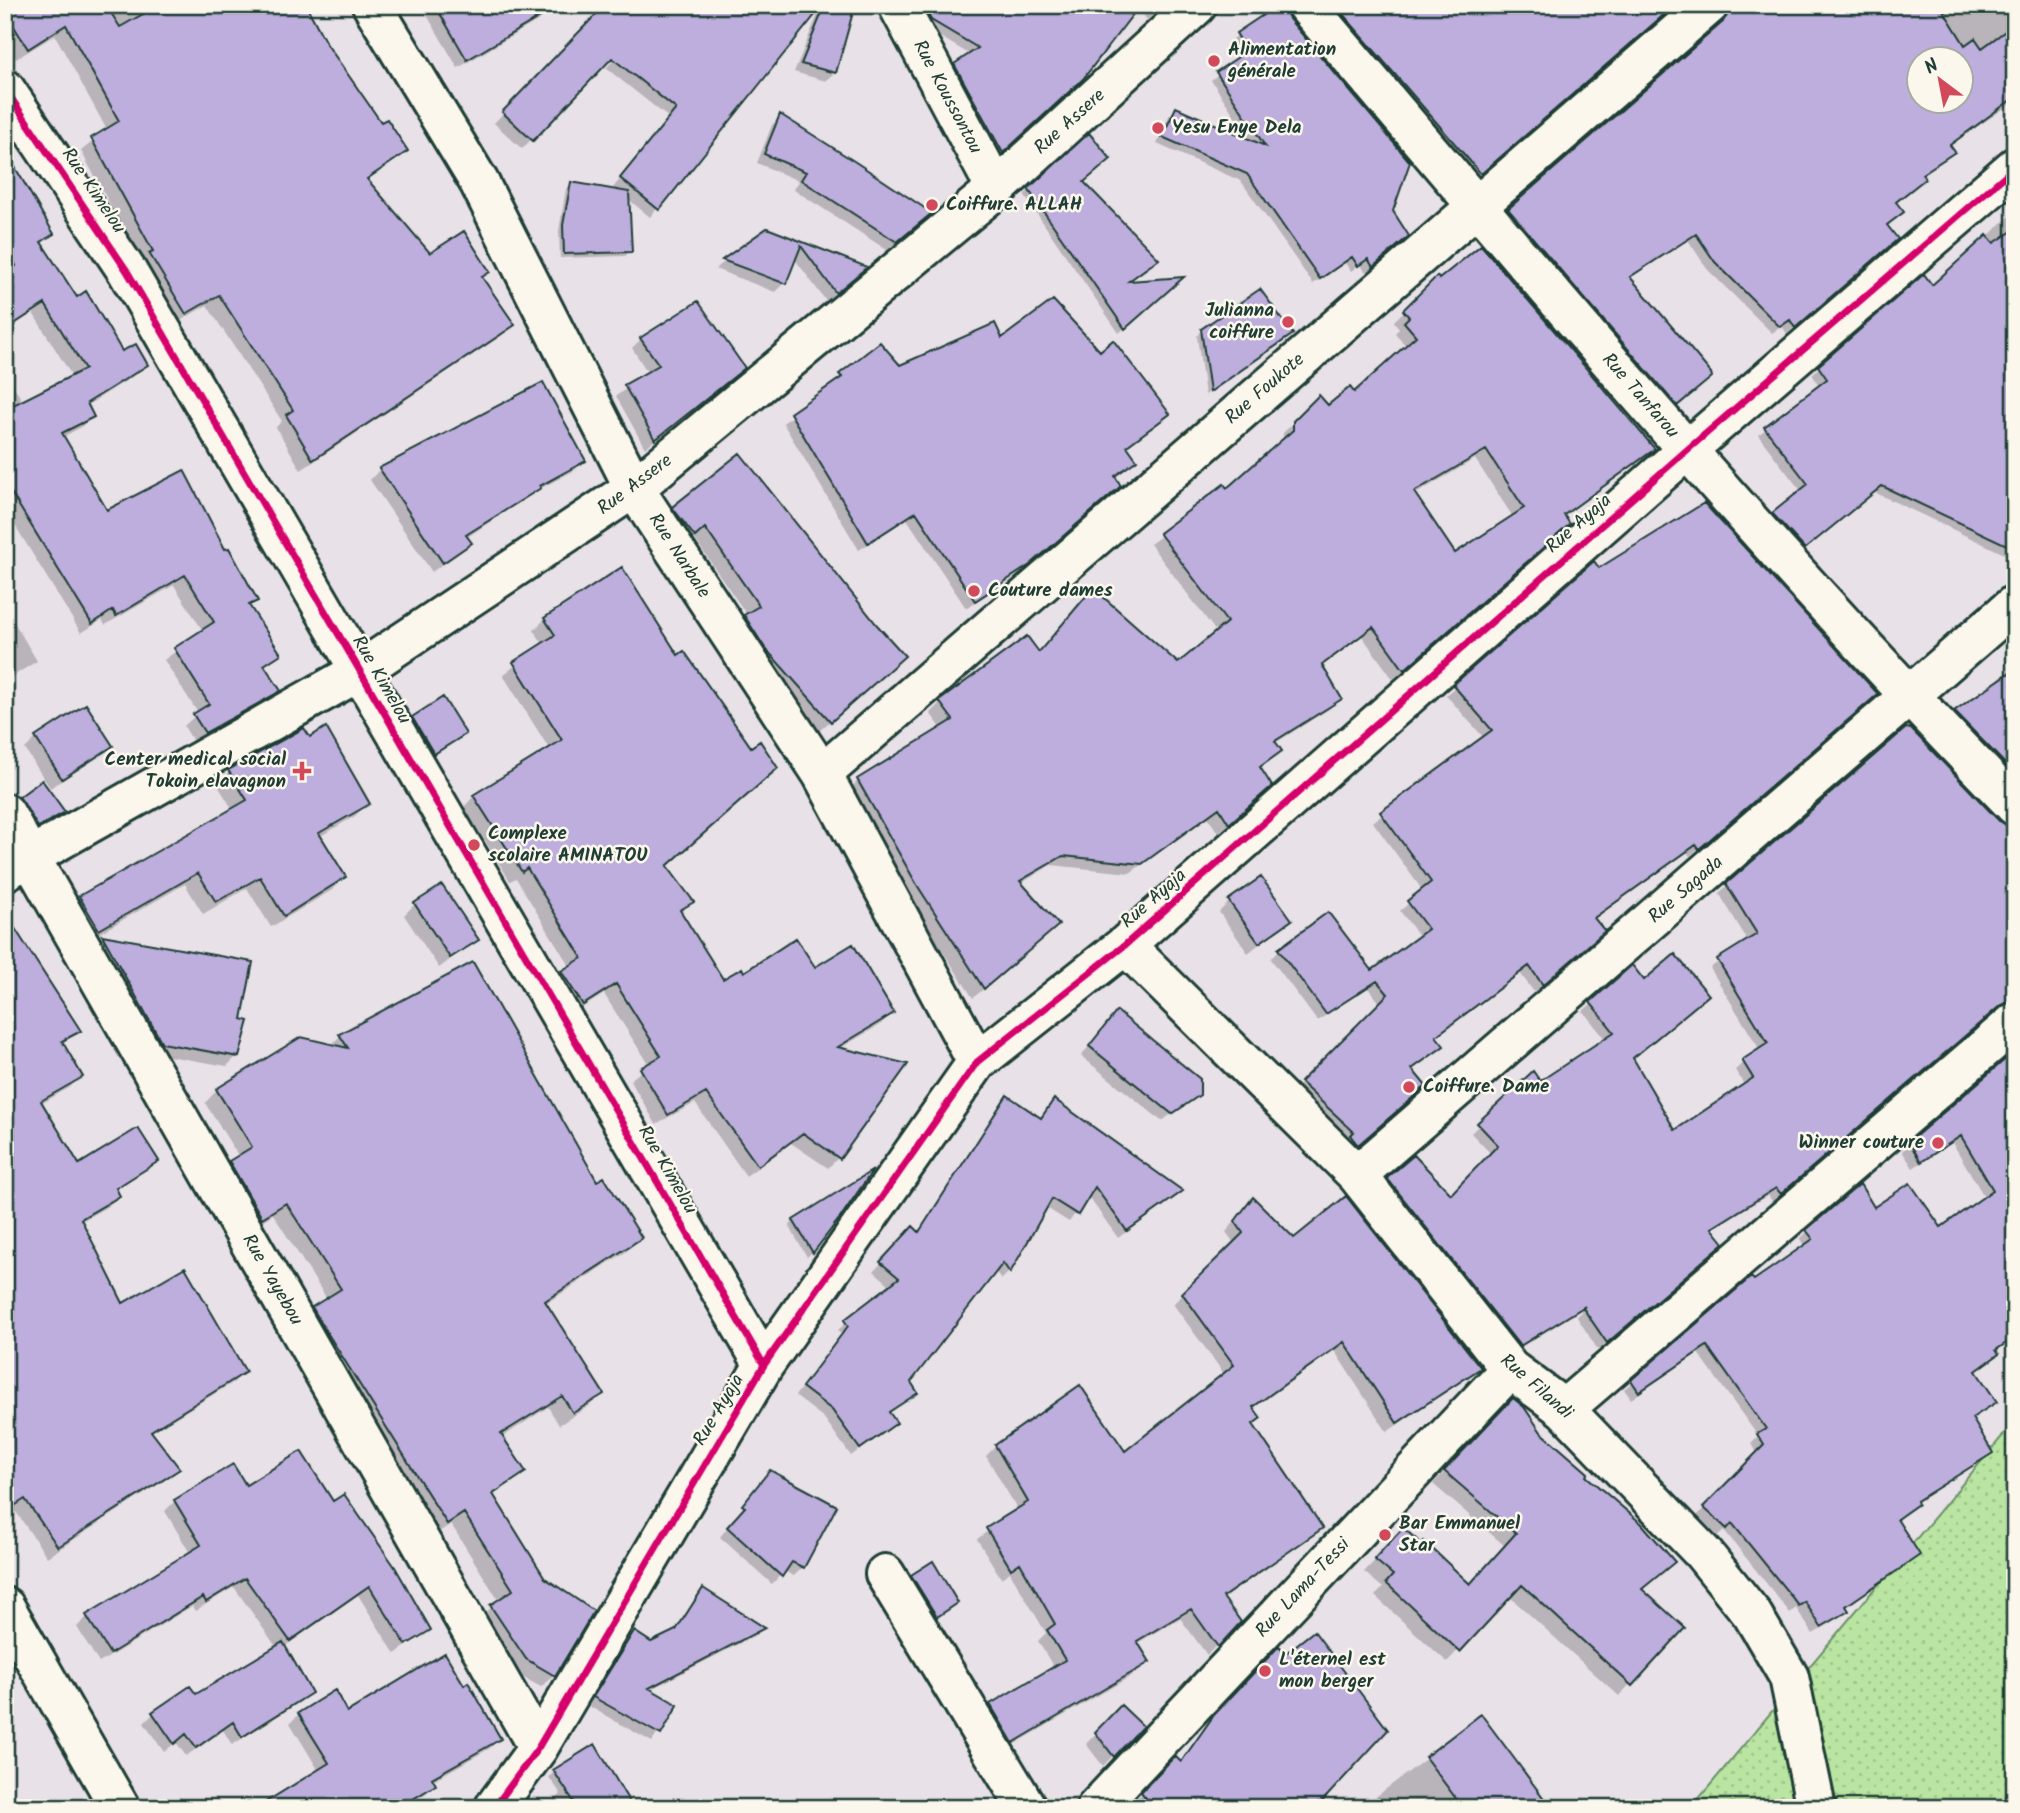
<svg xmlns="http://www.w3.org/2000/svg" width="2020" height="1813" font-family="Kalam,sans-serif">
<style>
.grass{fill:url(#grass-dots);stroke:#6c906a;stroke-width:2}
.shadow{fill:#0003;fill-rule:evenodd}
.building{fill:#bdaede;stroke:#1f3d34;stroke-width:2;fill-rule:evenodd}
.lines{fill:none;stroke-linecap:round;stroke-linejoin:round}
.minor-casing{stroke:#1f3d34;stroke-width:44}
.minor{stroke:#fbf7ec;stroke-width:38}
.cycleway-casing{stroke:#fbf7ec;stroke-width:11}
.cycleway{stroke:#d6006c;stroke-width:7}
.poi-dot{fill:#d1495b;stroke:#fbf7ec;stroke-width:2.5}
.labels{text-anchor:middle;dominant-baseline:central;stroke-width:5;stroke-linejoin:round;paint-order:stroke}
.poi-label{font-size:19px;font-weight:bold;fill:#1f3d34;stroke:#fbf7ec;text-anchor:start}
.street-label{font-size:19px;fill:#1f3d34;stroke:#fbf7ec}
</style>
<defs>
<pattern id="grass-dots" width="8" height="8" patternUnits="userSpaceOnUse" patternTransform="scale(1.75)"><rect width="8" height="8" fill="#b9e4a1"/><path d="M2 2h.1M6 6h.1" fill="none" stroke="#9fc48b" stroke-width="1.8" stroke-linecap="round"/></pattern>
</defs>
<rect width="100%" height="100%" fill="#e8e1e8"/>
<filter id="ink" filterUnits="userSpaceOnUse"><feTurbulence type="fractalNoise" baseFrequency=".0143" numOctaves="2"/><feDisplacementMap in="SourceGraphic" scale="14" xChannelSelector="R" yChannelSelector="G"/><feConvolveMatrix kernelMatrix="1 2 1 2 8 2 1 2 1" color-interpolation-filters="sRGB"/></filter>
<g filter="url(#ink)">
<path class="grass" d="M2015,1421V1808H1691Z"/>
<path class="shadow" d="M5,5H289L324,44L381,124L406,150L366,181L430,255L488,272L481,279L512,325L501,336L301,470L276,427L282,421L207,305L175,324L81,151L107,130L55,35L16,59L5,41Z
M421,5H564L458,68Z
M607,5V61L522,149L494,123Z
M706,5H853L834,73L826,81L794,72L821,7L650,217L628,199L630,251L625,256L560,258L559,231L566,189L571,184L619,192L613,188L669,118L606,68L614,60Z
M938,5H1165L1147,20L1137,6L1074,87L995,158L948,73L971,55L925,28Z
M1281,5L1391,211L1400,242L1366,272L1360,264L1351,271L1345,263L1313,284L1241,181L1157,144L1169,116L1176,109L1252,142L1211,80L1241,58L1230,41Z
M1322,5H1674L1473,179Z
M1722,5H2015V101L1949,146L1953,152L1921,175L1923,179L1894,203L1885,226L1888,246L1787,334L1782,326L1772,333L1708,270L1688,240L1629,278L1702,384L1669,411L1502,217L1718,28L1723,22ZM1918,60H1960V102H1918Z
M780,116L921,222L887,250L793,189L799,181L757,163L772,125Z
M1089,136L1082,182L1126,283L1179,279L1119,333L1024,195Z
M5,150L51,234L41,245L77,299L122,353L146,365L135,375L86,406L92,417L81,427L63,437L107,512L225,552L255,600L248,608L279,654L264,667L278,690L268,701L194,743L184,726L198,713L164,660L203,631L174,585L105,625L102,620L81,633L5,509V371L23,402L72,376L33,313L5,332Z
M2015,211V559L1874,492L1797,555L1766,521L1801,491L1758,435L1820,387L1812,374L1820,367L1932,288Z
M768,230L864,268L826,301L794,258L784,283L775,292L715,269Z
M1437,279L1652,449L1563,517L1557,534L1393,679L1362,636L1321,667L1340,699L1329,709L1275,743L1280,750L1259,769L1260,796L1218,833L1208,817L1130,873L1051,865L1020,884L1046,935L973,998L907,896L847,791L858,781L942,729L930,713L940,703L1038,654L1178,665L1217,633L1150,544L1226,490L1283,441V433L1319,398L1328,407L1354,395L1407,347L1395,333L1399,329L1394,321ZM1475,459L1513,517L1454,556L1414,495Z
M1202,330L1286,338L1205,395L1197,336Z
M641,339L733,377L645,448L616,396L648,373L632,348Z
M1001,341L1100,353L1168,414L1126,447L1135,460L1114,478L1110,494L1020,573L966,608L907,519L859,550L783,423L833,385L841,375L900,368Z
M740,455L903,656L819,731L755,659L734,627L747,615L694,538L683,546L663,519Z
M584,461L573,471L536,491L466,538L470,543L432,572L370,480L380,469Z
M1594,563L1599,571L1867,702L1690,856L1687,852L1593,919L1594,939L1534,992L1520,973L1435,1037L1433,1054L1410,1071L1415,1095L1349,1152L1293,1091L1381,1004L1368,988L1317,1021L1271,959L1279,950L1372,973L1420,937L1400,911L1423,891L1373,822L1484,738L1446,695Z
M622,570L665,866L692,902L680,913L723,982L744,974L815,970L892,1013L881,1024L839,1049V1157L828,1168L791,1143L746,1176L695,1103L656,1124L630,1080L649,1065L604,994L571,1015L551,983L570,967L516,878L510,881L464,807L474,796L550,750L503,675L543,644L534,630L545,619Z
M14,622L37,661L5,681V628Z
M2015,645V661L2008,651Z
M2015,664V761L1999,678Z
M413,718L459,738L428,758L408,723Z
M1906,730L2005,826L2015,843V1010L2001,1008L1991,1013L1772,1201L1768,1195L1711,1230L1714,1251L1598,1350L1577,1317L1583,1309L1511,1353L1380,1187L1388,1179L1451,1196L1491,1154L1471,1133L1532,1073L1539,1084L1606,1040L1583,1011L1632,968V1059L1675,1133L1745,1086L1735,1070L1760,1050L1710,968L1748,941L1719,893Z
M36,738L110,746L99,757L50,788L25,749Z
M229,772L367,804L355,816L319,837L344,877L332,890L271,927L247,888L203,914L185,884L86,941L68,910L80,898L233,810L217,784Z
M20,798L63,812L33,831L15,803Z
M1230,901L1290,920L1248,953L1219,912Z
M415,904L476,940L439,968L404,915Z
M103,937L251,963L237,1056L227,1066L151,1053L93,947ZM108,949H112L132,982L129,984Z
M5,954L78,1031L62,1044L80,1077L70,1087L41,1104L79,1167L157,1161L115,1191L118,1196L108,1206L80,1222L122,1305L244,1372L234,1382L150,1433L177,1469L167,1479L47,1557L14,1509L5,1514Z
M1108,1023L1198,1095L1162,1121L1081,1056Z
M341,1035L597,1183L640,1238L627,1251L545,1304L601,1394L589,1406L559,1425L548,1407L501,1438L523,1472L492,1497L554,1675L541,1687L513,1672L478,1619L499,1601L451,1524L433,1536L300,1321L327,1299L273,1214L249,1229L217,1176L239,1157L205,1103L217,1090L330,1046Z
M2015,1053V1338L1995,1352L1996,1354L1975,1372L1995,1402L1971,1420L1991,1453L1916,1503L1896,1521L1918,1555L1845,1608L1847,1610L1839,1618L1813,1634L1796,1608L1790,1613L1724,1530L1718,1536L1697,1516L1758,1454L1751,1443L1758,1436L1698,1353L1631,1399L1624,1389L1754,1283L1805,1246L1800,1239L1808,1231L1874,1210L1941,1229L1985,1198L1952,1142L1913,1168L1902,1151Z
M1007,1098L1039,1119L1054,1101L1181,1191L1118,1238L1088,1196L1069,1222L1045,1207L1009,1272L1001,1280L995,1270L909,1382L916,1393L888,1414L895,1423L851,1456L824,1418L795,1396L842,1335L838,1330L891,1286L874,1271L905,1237L918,1233Z
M1253,1199L1294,1241L1479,1368L1387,1432L1334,1350L1252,1409V1425L1321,1528L1223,1599L1239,1622L1207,1655L1180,1618L1137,1643L1148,1662L1138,1672L1003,1751L981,1715L991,1706L1054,1668L1038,1641L1046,1633L1010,1572L1001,1578L977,1539L1018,1510L986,1456L996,1446L1125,1454L1225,1375L1173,1304L1234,1243L1226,1232Z
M841,1214L812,1252L807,1257L789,1226L794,1221Z
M1501,1412L1540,1433L1583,1476L1640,1590L1683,1628L1619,1696L1509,1596L1447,1662L1375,1596L1383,1588L1364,1572L1404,1530L1469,1586L1505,1546L1433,1484Z
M770,1472L803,1567L794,1576L784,1571L772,1584L720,1537Z
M246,1488L332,1503L429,1630L395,1654L358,1595L284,1647L309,1693L300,1702L232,1745L223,1730L186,1756L176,1742L164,1752L144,1723L153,1714L195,1697L277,1648L234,1587L195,1611L192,1606L99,1663L77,1627L87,1617L190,1553L165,1511L175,1501Z
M912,1576L956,1603L925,1627L901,1587Z
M703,1590L762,1629L756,1635L649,1690L676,1705L652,1742L587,1705L634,1633L651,1645L673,1633Z
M1271,1657L1252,1808H1140L1135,1801L1175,1758L1180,1763L1201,1733Z
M1121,1707L1141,1726L1103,1766L1086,1744Z
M299,1714L347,1715L499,1739L490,1748L432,1781L434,1785L425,1794L401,1808H259L319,1771L290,1723Z
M1481,1717L1540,1808H1361Z
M554,1772L600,1808H547L561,1794L549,1777Z"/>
<path class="building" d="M5,5H106L120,27L159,5H306L326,43L381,122L387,119L408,151L367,179L430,253L464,231L490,272L482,277L515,325L313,460L286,415L293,410L219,295L186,314L149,253L153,251L91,138L119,121L66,25L28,49L5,12Z
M435,5H560L467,60Z
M605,5H823L659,210L620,178L676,109L612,58L533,141L502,112Z
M825,5H855L836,73L801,64Z
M923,5H1140L1083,79L1003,153L954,64L978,48L931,20Z
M1278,5H1285L1289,19L1410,162L1393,211L1409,236L1373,267L1368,259L1358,266L1352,257L1320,279L1247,174L1162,137L1176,107L1265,146L1216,72L1247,51L1236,33Z
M1335,5H1675L1481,174Z
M1730,5H1940L1965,45L1975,38L1982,48L2015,24V97L1950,145L1955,152L1922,174L1925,179L1896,202L1904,212L1887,225L1898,239L1795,328L1790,320L1780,327L1715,262L1696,234L1630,277L1711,373L1712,377L1677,406L1508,209L1723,22ZM1919,60H1961V102H1919Z
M780,114L857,163L932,213L897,242L801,180L806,172L764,154Z
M1089,133L1111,159L1084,182L1159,259L1129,281L1184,277L1125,329L1028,189Z
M5,150L54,234L41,242L77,297L86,291L122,351L136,344L148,365L87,403L94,417L62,433L107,510L184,470L225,549L229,548L258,601L249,605L281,654L264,665L281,691L205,733L193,714L209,704L174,648L214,622L185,575L116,616L113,610L92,624L5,483V409L85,369L45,304L5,330V273L16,266L12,258L5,262Z
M571,182L629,192L632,252L564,254L563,225Z
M767,228L795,239L867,267L836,293L801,246L786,284L722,260Z
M2015,229V549L1882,486L1805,549L1772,513L1808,484L1764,427L1827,379L1818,366L1924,274L1932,285L1987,235L1994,243Z
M1481,245L1655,449L1564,515L1570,524L1404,670L1373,627L1322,665L1342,699L1275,741L1282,751L1260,767L1272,786L1229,824L1219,808L1142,864L1063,856L1020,881L1059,925L984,989L917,885L857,779L953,720L939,701L1027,636L1039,652L1093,588L1178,663L1227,622L1159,533L1224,484L1227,488L1293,430V421L1319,395L1328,405L1350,387L1354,392L1416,336L1404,322L1409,317L1403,310L1437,276L1439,279ZM1486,450L1524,508L1455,553L1414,492Z
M1260,289L1293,334L1210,392L1201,329Z
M1053,300L1100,351L1113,340L1170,414L1127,446L1137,460L1115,476L1121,486L1030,565L975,601L916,512L868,543L790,413L842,377L839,374L880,342L900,365L995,323L1002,338Z
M698,301L745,368L655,440L624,385L659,365L640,338Z
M543,382L586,461L540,486L541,488L466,535L472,543L443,563L379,468Z
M740,453L877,625L905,656L831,722L765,648L744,615L759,606L705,528L695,537L672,507Z
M1704,503L1878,694L1699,849L1696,845L1594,918L1605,931L1543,985L1529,966L1436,1036L1444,1046L1412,1069L1426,1086L1358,1145L1350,1135L1354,1132L1300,1082L1388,994L1377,981L1326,1014L1278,949L1328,912L1372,970L1428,929L1407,901L1431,882L1380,812L1492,730L1453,685L1594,561L1599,568Z
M622,567L678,655L684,651L751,747L760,741L778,768L667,866L694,902L680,910L723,979L742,968L744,972L796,938L815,967L853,944L894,1013L838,1047L908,1064L840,1159L803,1133L758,1166L706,1093L668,1115L640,1068L661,1056L616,984L583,1005L561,971L582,958L527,868L522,872L473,795L562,740L513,662L555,635L544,618Z
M2015,669V774L1954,711Z
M443,697L466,734L434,754L412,717Z
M86,704L113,746L62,779L35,737Z
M326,727L370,804L319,833L346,877L284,916L260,877L216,902L198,873L99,930L79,896L247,800L228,770L304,728L310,737Z
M1906,728L1911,729L1999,821L2015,827V1001L2001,1005L1781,1194L1776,1188L1712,1228L1724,1243L1607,1343L1583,1308L1585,1306L1520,1346L1387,1178L1414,1155L1451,1194L1498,1145L1477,1123L1533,1071L1540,1081L1614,1032L1590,1002L1632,965L1644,980L1675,954L1709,995L1633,1058L1675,1130L1753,1078L1742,1060L1768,1043L1717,959L1757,934L1726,884Z
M42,780L65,812L38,827L19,797Z
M1261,877L1292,920L1259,943L1228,900Z
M442,885L479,940L450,958L414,903Z
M5,913L81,1031L62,1041L83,1077L41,1101L79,1164L138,1128L159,1161L116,1188L120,1196L81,1219L123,1303L185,1267L246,1372L151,1431L180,1469L58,1547L25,1499L5,1512Z
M102,935L253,962L242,1019L249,1021L239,1057L162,1043Z
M473,962L597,1181L604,1177L642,1238L545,1301L604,1394L573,1413L562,1396L501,1434L526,1472L493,1494L545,1578L594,1611L555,1676L526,1659L490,1605L513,1590L464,1513L447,1524L323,1326L312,1307L341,1289L286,1203L262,1218L229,1161L252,1147L216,1089L301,1037L348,1048L339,1034Z
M1117,1011L1200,1079V1095L1172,1114L1089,1046Z
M2015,1051V1337L1996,1350L1999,1354L1976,1371L1997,1402L1972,1418L1993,1453L1917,1501L1918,1504L1897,1519L1920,1555L1846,1606L1849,1611L1821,1627L1805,1602L1799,1606L1732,1523L1727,1529L1703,1507L1764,1445L1757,1434L1766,1429L1707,1346L1639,1392L1631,1380L1751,1277L1754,1280L1813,1239L1806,1230L1860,1184L1874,1207L1910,1183L1941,1227L1993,1190L1961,1136L1921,1162L1909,1142Z
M1007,1095L1041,1118L1054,1099L1183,1191L1127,1231L1095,1187L1078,1215L1052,1199L1010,1273L1003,1263L911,1382L918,1393L889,1412L897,1423L860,1449L832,1410L802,1387L848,1326L844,1320L899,1278L880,1262L913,1226L919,1232Z
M873,1170L842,1215L813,1253L793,1220Z
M1346,1196L1481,1368L1397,1423L1344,1342L1253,1407L1261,1418L1253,1424L1323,1528L1223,1597L1241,1622L1218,1647L1191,1609L1137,1641L1150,1662L1013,1743L990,1704L1065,1660L1047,1630L1055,1624L1020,1563L1011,1569L986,1528L1028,1502L995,1445L1080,1385L1125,1451L1234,1365L1182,1293L1243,1233L1235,1221L1253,1197L1294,1238Z
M1513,1398L1524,1407L1541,1432L1588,1473L1586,1476L1642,1524L1675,1562L1642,1589L1685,1628L1632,1686L1522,1585L1460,1652L1386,1583L1393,1575L1374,1559L1403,1528L1422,1544L1424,1541L1470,1584L1516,1533L1444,1471Z
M301,1451L333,1501L344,1494L395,1567L431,1630L406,1645L369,1586L290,1641L245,1578L206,1602L203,1597L110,1654L86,1615L201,1545L174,1500L233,1464L246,1485Z
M770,1470L837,1506L804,1568L792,1562L782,1577L727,1527L745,1507L742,1505Z
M933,1561L958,1603L937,1617L911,1575Z
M703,1588L765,1628L649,1688L678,1705L661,1735L593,1697L634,1631L651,1642L676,1630Z
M1314,1631L1388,1730L1316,1808H1154L1141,1792L1175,1756L1181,1762L1214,1715L1279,1646L1286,1653Z
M283,1642L312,1693L242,1737L233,1722L196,1748L186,1734L174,1744L152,1712L190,1686L196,1694Z
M445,1653L464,1685L468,1682L501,1739L432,1778L436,1785L398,1808H256L329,1763L298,1713L335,1690L347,1712Z
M1121,1705L1143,1726L1114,1757L1095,1732Z
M1481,1714L1551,1808H1463L1425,1757Z
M595,1744L633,1808H578L553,1770Z"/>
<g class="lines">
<defs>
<path id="minor" d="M372,5L479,182L634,488L822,774L977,1062
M898,5L996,189
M1306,5C1537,277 1766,551 2015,806
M5,89L127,271L764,1365
M822,774L1709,5
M5,813L538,1748
M5,871L358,672L634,488L996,189L1197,5
M1125,945L1357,1175L1510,1369L1564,1409L1703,1553L1752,1614L1789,1677L1816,1808
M1357,1175L2015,604
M1564,1409L2015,1022
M885,1574L1027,1808
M5,1607L120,1808
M494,1808L538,1748L764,1365L977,1062L1125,945L1687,450L2015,167
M1096,1808L1510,1369"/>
</defs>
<use href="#minor" class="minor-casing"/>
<use href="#minor" class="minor"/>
<defs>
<path id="cycleway" d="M5,89L127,271L764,1365
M494,1808L538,1748L764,1365L977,1062L1125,945L1687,450L2015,167"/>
</defs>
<use href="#cycleway" class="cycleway-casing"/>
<use href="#cycleway" class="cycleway"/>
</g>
</g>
<g class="poi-dot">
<circle cx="1214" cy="61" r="7"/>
<circle cx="1158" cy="128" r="7"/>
<circle cx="932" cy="205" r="7"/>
<circle cx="1288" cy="322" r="7"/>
<circle cx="974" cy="591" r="7"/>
<path d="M298.5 760.5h7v7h7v7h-7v7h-7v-7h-7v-7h7z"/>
<circle cx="474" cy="845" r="7"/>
<circle cx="1409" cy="1087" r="7"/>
<circle cx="1938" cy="1143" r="7"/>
<circle cx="1385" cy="1535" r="7"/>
<circle cx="1265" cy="1671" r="7"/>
</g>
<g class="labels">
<g class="poi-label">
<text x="1228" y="50">Alimentation<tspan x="1228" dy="22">générale</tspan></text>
<text x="1172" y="128">Yesu Enye Dela</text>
<text x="946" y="205">Coiffure. ALLAH</text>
<text x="1274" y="311" text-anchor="end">Julianna<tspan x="1274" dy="22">coiffure</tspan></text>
<text x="988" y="591">Couture dames</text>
<text x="286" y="760" text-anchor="end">Center medical social<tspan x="286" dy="22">Tokoin elavagnon</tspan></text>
<text x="488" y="834">Complexe<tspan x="488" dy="22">scolaire AMINATOU</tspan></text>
<text x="1423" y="1087">Coiffure. Dame</text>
<text x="1924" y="1143" text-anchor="end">Winner couture</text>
<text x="1399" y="1524">Bar Emmanuel<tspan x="1399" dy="22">Star</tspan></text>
<text x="1279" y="1660">L'éternel est<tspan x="1279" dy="22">mon berger</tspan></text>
</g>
<g class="street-label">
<text transform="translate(947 97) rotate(62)">Rue Koussontou</text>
<text transform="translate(1070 122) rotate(-42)">Rue Assere</text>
<text transform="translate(93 191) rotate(56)">Rue Kimelou</text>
<text transform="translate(1265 389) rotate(-41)">Rue Foukote</text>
<text transform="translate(1640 396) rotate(49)">Rue Tanfarou</text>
<text transform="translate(635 485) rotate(-37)">Rue Assere</text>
<text transform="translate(1579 524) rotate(-41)">Rue Ayaja</text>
<text transform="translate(679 556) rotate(57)">Rue Narbale</text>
<text transform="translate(381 680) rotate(60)">Rue Kimelou</text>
<text transform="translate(1686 890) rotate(-41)">Rue Sagada</text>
<text transform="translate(1154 899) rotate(-41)">Rue Ayaja</text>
<text transform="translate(667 1170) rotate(60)">Rue Kimelou</text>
<text transform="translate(272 1280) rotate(60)">Rue Yayebou</text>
<text transform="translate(1536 1387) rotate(41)">Rue Filandi</text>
<text transform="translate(719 1410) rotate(-59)">Rue Ayaja</text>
<text transform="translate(1303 1588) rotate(-47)">Rue Lama-Tessi</text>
</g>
</g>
<rect width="2020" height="1813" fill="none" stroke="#fbf7ec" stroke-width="28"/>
<rect x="14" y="14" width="1992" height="1785" fill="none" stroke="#1f3d34" stroke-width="2.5" filter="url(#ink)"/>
<g transform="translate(1940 80) rotate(328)"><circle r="33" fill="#fbf7ec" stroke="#a3ada2" stroke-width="2"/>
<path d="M0-5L12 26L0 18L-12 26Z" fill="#d1495b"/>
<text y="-10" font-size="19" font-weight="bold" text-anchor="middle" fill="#1f3d34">N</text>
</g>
</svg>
